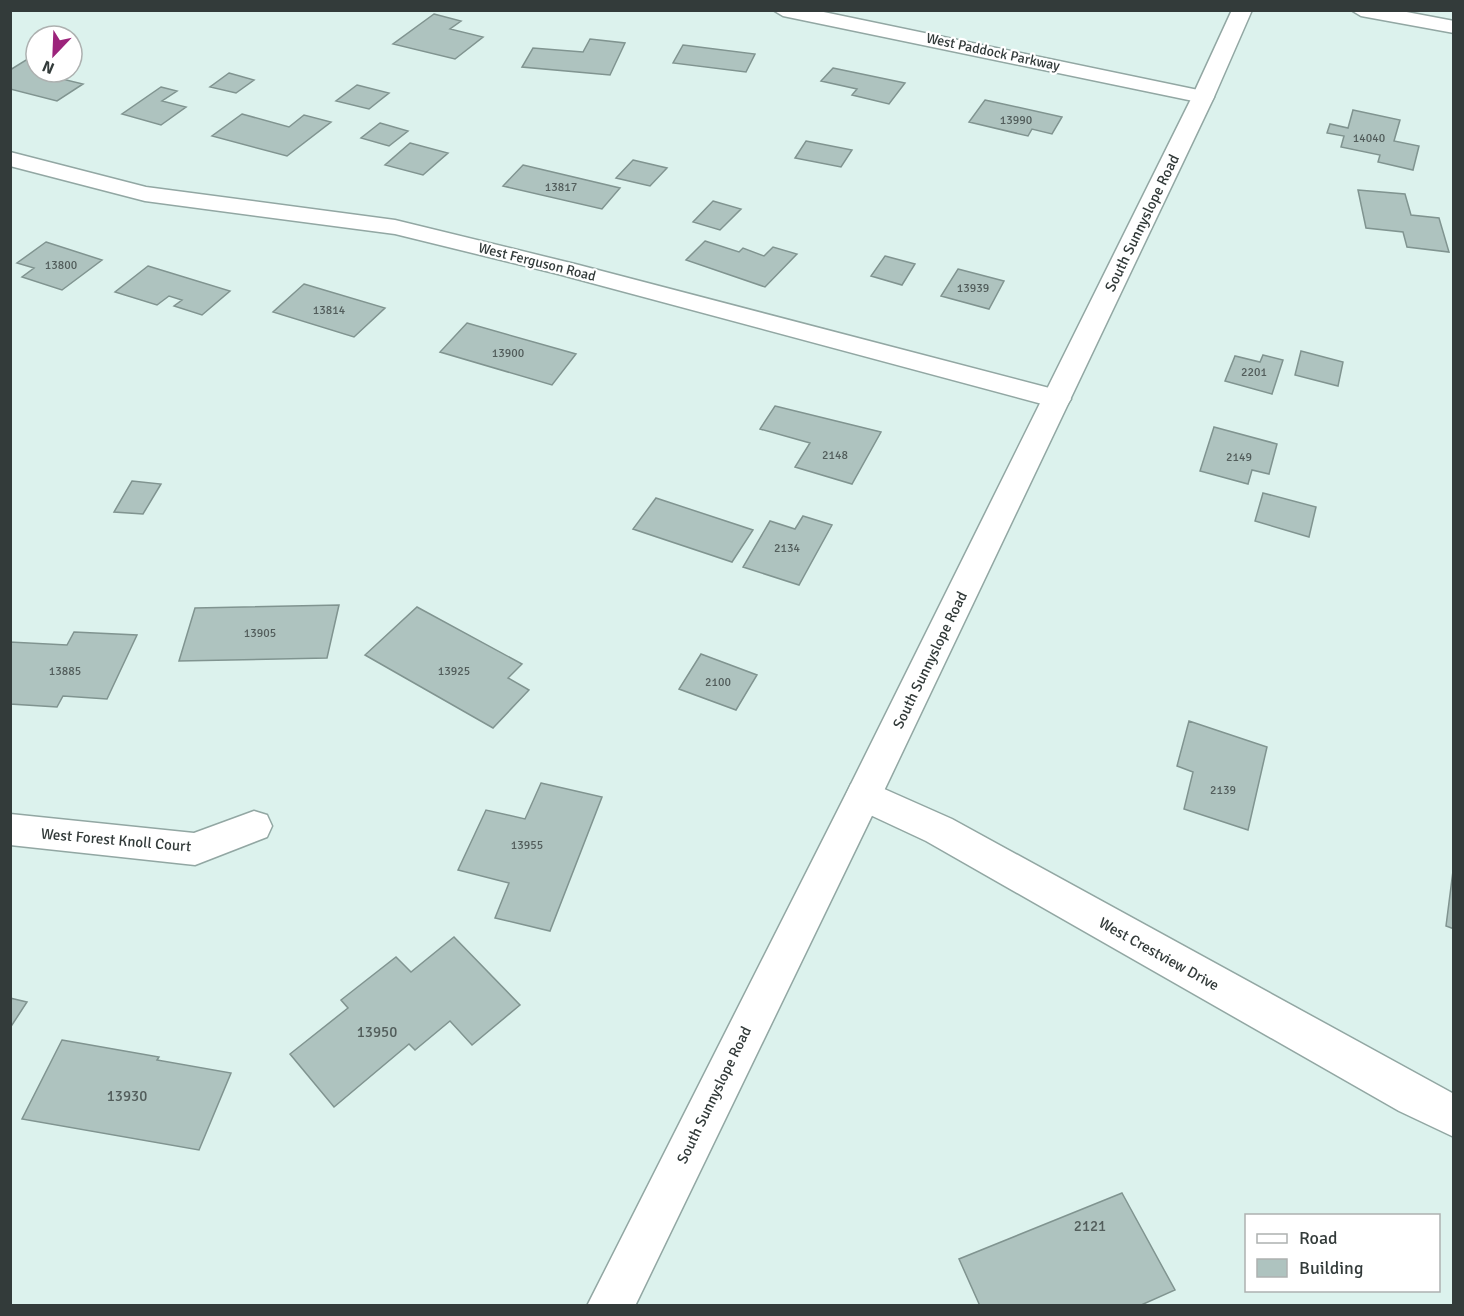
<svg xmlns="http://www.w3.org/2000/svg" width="1464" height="1316" font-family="Signika,sans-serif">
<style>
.building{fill:#aec3bf;stroke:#809490;stroke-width:1.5}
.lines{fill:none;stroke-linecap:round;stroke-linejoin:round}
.minor-casing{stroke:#92a7a3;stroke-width:3}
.tertiary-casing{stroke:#92a7a3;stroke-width:3}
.minor{fill:#fff;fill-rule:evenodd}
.tertiary{fill:#fff;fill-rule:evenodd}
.labels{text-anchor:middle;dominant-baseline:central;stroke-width:4.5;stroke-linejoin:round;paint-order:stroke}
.number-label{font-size:12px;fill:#525d5b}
.far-street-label{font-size:14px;fill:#333b3a;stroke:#fff}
.street-label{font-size:15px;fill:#333b3a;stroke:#fff}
.near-number-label{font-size:15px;fill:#525d5b}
</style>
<rect width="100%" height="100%" fill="#dcf2ed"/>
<path class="building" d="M434,14L461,21L450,29L483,37L455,59L393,44Z
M590,39L625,43L610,75L522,67L533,48L583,52Z
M683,45L755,54L746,72L673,63Z
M26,60L36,62V72H73L62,79L83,84L57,101L10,89V70Z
M833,68L905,83L889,104L852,95L857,89L821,81Z
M229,73L254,80L236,93L210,87Z
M357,85L389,93L369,109L336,101Z
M161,87L177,91L162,101L186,107L161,125L122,114Z
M985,100L1062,117L1052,134L1032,129L1028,136L969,122Z
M1353,110L1400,120L1394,141L1419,146L1413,170L1378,162L1380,155L1341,147L1344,136L1327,133L1330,124L1348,128Z
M242,114L289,127L304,115L331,122L287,156L212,136Z
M380,123L408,131L389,146L361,138Z
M806,141L852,150L841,167L795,158Z
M410,143L448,153L423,175L385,165Z
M633,160L667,168L650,186L616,178Z
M523,165L620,188L602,209L503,186Z
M1358,190L1405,194L1411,215L1439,218L1449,252L1407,247L1403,232L1366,228Z
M713,201L741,209L720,230L693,222Z
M705,241L739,252L743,248L764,256L773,247L797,254L765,287L686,260Z
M46,242L102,260L62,290L22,277L34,268L17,263Z
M885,256L915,264L902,285L871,276Z
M148,266L230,291L202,315L174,306L182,300L169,296L157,305L115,292Z
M958,269L1004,281L989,309L941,296Z
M304,284L385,308L354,337L273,312Z
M467,323L576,354L552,385L440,352Z
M1301,351L1343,362L1338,386L1295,375Z
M1263,355L1283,360L1272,394L1225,381L1235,356L1260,362Z
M775,406L881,432L852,484L795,467L810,443L760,429Z
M1214,427L1277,444L1269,474L1252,470L1248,484L1200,471Z
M132,481L161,484L143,514L114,512Z
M1263,493L1316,507L1309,537L1255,521Z
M656,498L753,530L732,562L633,529Z
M803,516L832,525L799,585L743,567L770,521L795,529Z
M339,605L327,658L179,661L195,608Z
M417,607L522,664L508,678L529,690L493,728L365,655Z
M74,632L137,635L107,699L63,696L57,707L10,704V642L67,645Z
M701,654L757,675L736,710L679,689Z
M1189,721L1267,747L1248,830L1184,809L1193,772L1177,766Z
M541,783L602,797L550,931L495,918L509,883L458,870L486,810L525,819Z
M1454,863V929L1446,926Z
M454,937L520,1005L472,1045L450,1021L415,1050L409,1044L334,1107L290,1054L348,1008L341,1000L396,957L411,972Z
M10,998L27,1002L10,1028Z
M62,1040L159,1057L157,1060L231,1073L199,1150L22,1119Z
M1122,1193L1175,1290L1139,1306H980L959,1259Z"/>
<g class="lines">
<defs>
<path id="minor" d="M773,10H814L1203,91L1211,92L1214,97L1211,102L1203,103L783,16Z
M1351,10H1396L1454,21V33L1361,16Z
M10,152L146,187L395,220L575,264L1057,390L1067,393L1071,399L1067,405L1057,408L558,274L395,234L145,201L10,166Z
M864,780L952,819L1454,1094V1137L1399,1111L926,841L851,806L846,795L851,784Z
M254,811L267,815L272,826L267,837L195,865L10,845V814L194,833Z"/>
<path id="tertiary" d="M1232,10H1252L1214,97L882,795L635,1306H587L850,786L1192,97Z"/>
</defs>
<use href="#minor" class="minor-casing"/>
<use href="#tertiary" class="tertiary-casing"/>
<use href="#minor" class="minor"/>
<use href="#tertiary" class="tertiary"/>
</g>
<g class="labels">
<g class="number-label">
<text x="1016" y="120">13990</text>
<text x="1369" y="138">14040</text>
<text x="561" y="187">13817</text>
<text x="61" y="265">13800</text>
<text x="973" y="288">13939</text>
<text x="329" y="310">13814</text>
<text x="508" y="353">13900</text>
<text x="1254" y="372">2201</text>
<text x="835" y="455">2148</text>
<text x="1239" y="457">2149</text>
<text x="787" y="548">2134</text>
<text x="260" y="633">13905</text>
<text x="65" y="671">13885</text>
<text x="454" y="671">13925</text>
<text x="718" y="682">2100</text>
<text x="1223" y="790">2139</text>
<text x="527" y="845">13955</text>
</g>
<g class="far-street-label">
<text transform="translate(993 52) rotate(12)">West Paddock Parkway</text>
<text transform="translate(537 262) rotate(14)">West Ferguson Road</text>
</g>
<g class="street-label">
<text transform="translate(1142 223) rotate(-64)">South Sunnyslope Road</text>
<text transform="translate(930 660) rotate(-64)">South Sunnyslope Road</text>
<text transform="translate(116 840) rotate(5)">West Forest Knoll Court</text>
<text transform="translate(1159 954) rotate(29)">West Crestview Drive</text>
<text transform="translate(714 1095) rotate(-64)">South Sunnyslope Road</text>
</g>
<g class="near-number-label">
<text x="377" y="1032">13950</text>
<text x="127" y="1096">13930</text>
<text x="1090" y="1226">2121</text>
</g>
</g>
<rect width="1464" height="1316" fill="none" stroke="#333b3a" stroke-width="24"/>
<rect x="1245" y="1214" width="195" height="78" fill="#ffffff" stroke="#adb1b0" stroke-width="1.5"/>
<rect x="1257" y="1234" width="30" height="9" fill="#ffffff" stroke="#adb1b0" stroke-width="1.5"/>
<text x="1299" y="1244" font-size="18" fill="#333b3a">Road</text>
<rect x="1257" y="1259" width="30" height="18" fill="#aec3bf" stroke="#adb1b0" stroke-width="1.5"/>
<text x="1299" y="1274" font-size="18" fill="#333b3a">Building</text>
<g transform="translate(54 54) rotate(203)"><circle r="28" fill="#ffffff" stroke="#adb1b0" stroke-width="1.5"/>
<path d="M0-4.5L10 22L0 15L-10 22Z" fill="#9c237b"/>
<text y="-9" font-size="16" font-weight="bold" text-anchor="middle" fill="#333b3a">N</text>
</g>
</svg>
